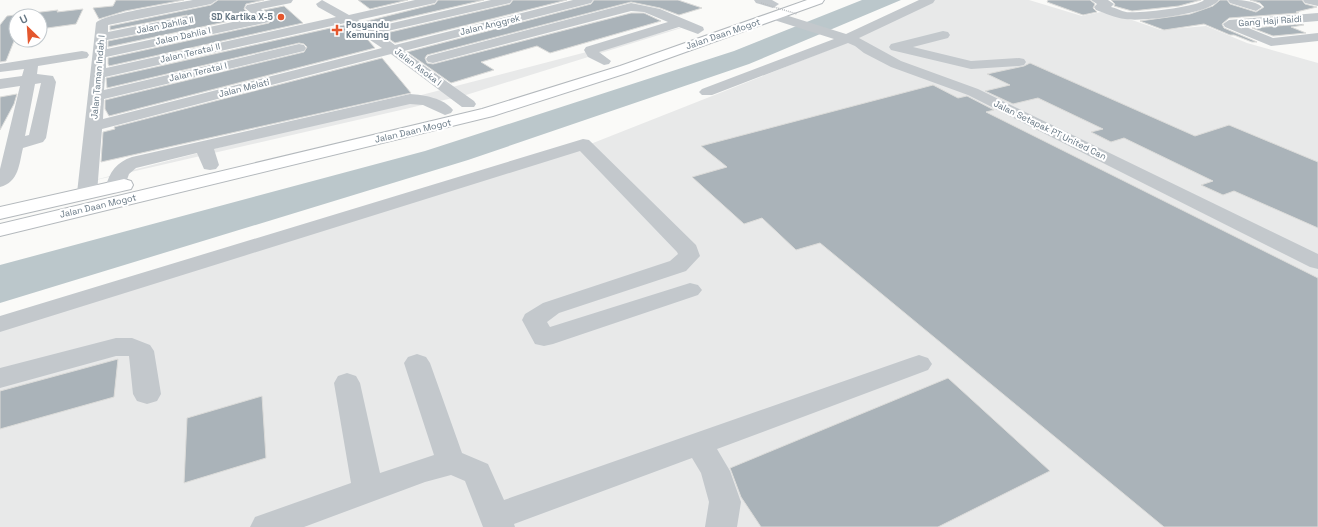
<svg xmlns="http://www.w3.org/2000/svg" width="1318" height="527" font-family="'Space Grotesk',sans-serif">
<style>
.built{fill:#e8e9e9}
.water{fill:#bbc7cb}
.building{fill:#aab3b9;stroke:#dcdcda}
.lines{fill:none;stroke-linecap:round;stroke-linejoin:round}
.highway-casing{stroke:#b4b9bd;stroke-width:2}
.minor{fill:#c3c8cc;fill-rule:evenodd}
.highway{fill:#fff;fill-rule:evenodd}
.path-bridge{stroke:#bbbfc2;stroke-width:1.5;stroke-dasharray:1 1;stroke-linecap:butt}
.poi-dot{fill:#e4572e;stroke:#fff;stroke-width:1.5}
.labels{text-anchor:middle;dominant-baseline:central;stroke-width:4;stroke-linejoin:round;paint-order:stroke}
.far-poi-label{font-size:9px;font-weight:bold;fill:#657683;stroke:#fff;text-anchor:end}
.far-street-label{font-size:9px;fill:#657683;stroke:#fff}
</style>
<rect width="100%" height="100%" fill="#fafaf8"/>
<path class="built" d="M933,0H1029L1082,16L1106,11L1161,30L1206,26L1247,43L1318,63V527H0V328L593,143L836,47Z
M694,24L466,95L83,183Z"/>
<path class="water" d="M862,0H901L749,64L468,160L0,303V265L425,151L734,51Z"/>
<path class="building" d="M116,0H184L125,11L99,19L93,8L113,6Z
M218,0H264L246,4L244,9L253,16L108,47V41L187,25L194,20L187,15L110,30V26L211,5Z
M358,0H408L370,9Z
M438,0H484L371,26L363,22L435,4Z
M513,0H567L395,43L382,34L510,4Z
M594,0H678L702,8L679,15L660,8L631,2L427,55L425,58L427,63L433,64L631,13H644L661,21L550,53L537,46L481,62L494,70L451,83L407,52L591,4Z
M1048,0H1090L1095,4L1093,8L1097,12L1083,15L1047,2Z
M1111,0H1201L1179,6L1132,11L1114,6L1115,4Z
M1220,0H1227L1230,4L1256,12L1264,7L1260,3L1250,0H1302L1305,4L1317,7L1296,12L1299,13L1229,18L1222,24L1224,28L1257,42H1252L1234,35H1230L1204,24L1164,30L1140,21L1190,14L1213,6Z
M284,6L303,23L109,66L108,64V58L269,23L272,19L264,10Z
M83,9L76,24L40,29V16H16V36L6,61L0,62V25L7,16L58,10L57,12Z
M1302,24L1304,25L1291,27L1306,33L1273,36L1252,28Z
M344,25L368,40L375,48L109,116L105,109V100L304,52L307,47L304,44L299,43L107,88L106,78Z
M382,58L411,93L101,162L103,132L115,129L114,127Z
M1030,63L1195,136L1229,125L1318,162V228L1234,191L1223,195L1201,185L1213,181L1124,138L1111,142L1091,132L1103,129L1038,98L1013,104L985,91L1010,85L987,74L1024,66Z
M933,85L958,98L967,96L994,110L986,112L1318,278V527H1164L820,243L796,250L762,218L744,224L692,177L727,167L701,146Z
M17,94L14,104L0,130V97Z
M118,359L114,397L0,429V391Z
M948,378L1050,471L938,527H761L741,497L730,468Z
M262,396L266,458L184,483L187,418Z"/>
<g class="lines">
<defs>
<path id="highway" d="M807,0H824L822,3L630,72L493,116L0,236V224L482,109L620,66Z
M124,179L131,181L133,185L131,189L0,219V207Z"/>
</defs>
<use href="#highway" class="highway-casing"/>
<path class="minor" d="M193,0H217L211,4L108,25V32L187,16L193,20L187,24L107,40V49L256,17L245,8L247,5L271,0H293L291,3L261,9L271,19L269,22L106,57V68L336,17L318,7L316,4L322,0L349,15L415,0H437L435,3L358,20L371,28L491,0H512L510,3L379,33L395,45L573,0H593L591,3L404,51L474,101L476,104L474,107H462L391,54L102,129L97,193L94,197L87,199L80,197L77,193L96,23C102,14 177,3 193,0ZM345,23L382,48L103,119L104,99L304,51L306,48L304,45L299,44L104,90L105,77Z
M754,0H772L779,4L773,8L756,3Z
M919,0H935L933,3L859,38L901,61L978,89L1318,254V269L1310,267L968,95L891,67L864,53L855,46L848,43L712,95H702L699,92L702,89L834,39L771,19L769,16L771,13H779L846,34Z
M1091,0H1108L1114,4L1111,7C1116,8 1121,11 1126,12C1137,14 1198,7 1204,0H1219C1209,14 1142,22 1125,19C1115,18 1105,13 1096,10L1094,7L1097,4Z
M1228,0C1239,0 1255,0 1262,7L1256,11L1230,3Z
M1303,0H1318V6L1305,3Z
M631,3L660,9L703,27L704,30L698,34L679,27L599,52L611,61L609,64L604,65L588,57L584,50L586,47L668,22L644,12L631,11L433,63L428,62L426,59L428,56Z
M1318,13V21L1246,27L1273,38L1318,33V41L1271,46L1225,27L1223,24L1229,20Z
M943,31L948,32L950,35L948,38L913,47L971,61L1019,58L1024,59L1026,62L1024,65L1019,66L971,69L891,50L889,47L891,44Z
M82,51L87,52L89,55L87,58L38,66L37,74L53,76L56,82L46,138L43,142L23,148C19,164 19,182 0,187V169L20,86L0,89V79L22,76L24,69L0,72V64ZM41,83L29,135L25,136L35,84Z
M410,94C424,95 444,98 453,110L451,113L445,115L423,105L410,104L214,149L219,165L216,169L210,170L204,169L197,153L136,168L129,174L123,191L116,193L109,191L106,187C109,172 117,162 132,157Z
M583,139L589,140L696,245L700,256L686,271L559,313L547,322L550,327L690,283L698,285L702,290L698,295L553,344L544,346L535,344L522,320L525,314L543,303L670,261L678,254L677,252L580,151L0,332V316Z
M116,338H132L150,345L154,351L161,394L157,401L147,404L137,401L133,394L129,356H116L0,388V368Z
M417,354L426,357L430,363L462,453L488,464L504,500L910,358L919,355L928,358L932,364L928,370L717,449L730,471L741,502L737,527H705L709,502L701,473L692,458L514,524L515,527H483L465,481L451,475L425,482L304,527H250L255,517L351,483L334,383L338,376L347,373L356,376L360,383L380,473L434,455L404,363L408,357Z"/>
<use href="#highway" class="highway"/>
<path class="path-bridge" d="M761,3L797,14"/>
</g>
<g class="poi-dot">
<circle cx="281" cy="17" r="4"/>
<path d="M335 24h4v4h4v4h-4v4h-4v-4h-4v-4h4z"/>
</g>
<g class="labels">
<g class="far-poi-label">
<text x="273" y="17">SD Kartika X-5</text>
<text x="346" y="25" text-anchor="start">Posyandu<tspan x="346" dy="10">Kemuning</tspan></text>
</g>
<g class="far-street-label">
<text transform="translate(1270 21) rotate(-4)">Gang Haji Raidi</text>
<text transform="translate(165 25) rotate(-11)">Jalan Dahlia II</text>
<text transform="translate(490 25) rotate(-14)">Jalan Anggrek</text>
<text transform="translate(723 34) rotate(-19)">Jalan Daan Mogot</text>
<text transform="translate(183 36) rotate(-12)">Jalan Dahlia I</text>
<text transform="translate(190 53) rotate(-13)">Jalan Teratai II</text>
<text transform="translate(418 67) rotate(37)">Jalan Asoka I</text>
<text transform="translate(198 72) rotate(-13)">Jalan Teratai I</text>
<text transform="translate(98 77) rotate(-85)">Jalan Taman Indah I</text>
<text transform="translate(244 88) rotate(-14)">Jalan Melati</text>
<text transform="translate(1050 130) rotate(26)">Jalan Setapak PT United Can</text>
<text transform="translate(413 131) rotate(-13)">Jalan Daan Mogot</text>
<text transform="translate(98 206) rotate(-13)">Jalan Daan Mogot</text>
</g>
</g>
<g transform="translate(28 28) rotate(335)"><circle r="19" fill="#ffffff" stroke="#c1c8cd"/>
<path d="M0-3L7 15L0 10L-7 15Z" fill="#e4572e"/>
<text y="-6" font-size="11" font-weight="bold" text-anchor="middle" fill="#657683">U</text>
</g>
</svg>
